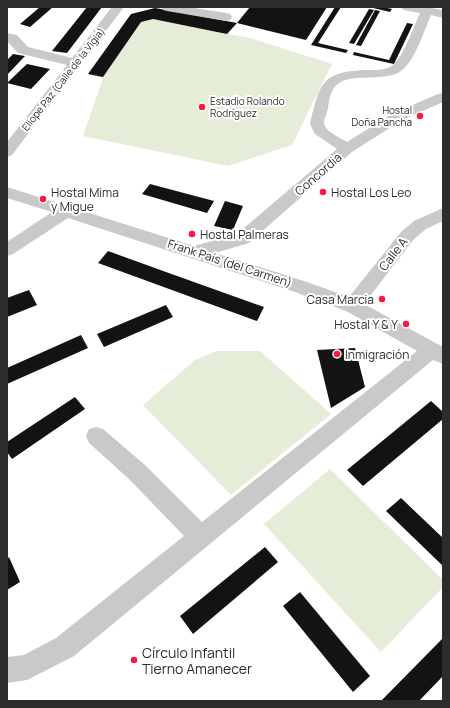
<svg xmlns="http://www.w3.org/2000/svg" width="450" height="708" font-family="Manrope,sans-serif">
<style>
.green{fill:#e5ecd7}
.building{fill:#131313}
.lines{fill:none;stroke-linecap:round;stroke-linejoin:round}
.minor{fill:#c9c9c9;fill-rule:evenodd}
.poi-dot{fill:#f71a44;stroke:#fff;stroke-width:1.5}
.labels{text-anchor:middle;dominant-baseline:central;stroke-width:4;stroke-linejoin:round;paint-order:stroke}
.far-street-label{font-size:10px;fill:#2c2c2c;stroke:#fff}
.far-poi-label{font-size:10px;fill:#2c2c2c;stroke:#fff;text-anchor:start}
.street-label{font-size:12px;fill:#2c2c2c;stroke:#fff}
.poi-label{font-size:12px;fill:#2c2c2c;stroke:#fff;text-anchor:start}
.near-poi-label{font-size:14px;fill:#2c2c2c;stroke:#fff;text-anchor:start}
</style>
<rect width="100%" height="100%" fill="#fff"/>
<path class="green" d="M155,8L237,23L228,34L250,38L332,64L292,145L228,166L83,136L103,78L88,74L131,14Z
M217,351H260L331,414L231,495L143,405L195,360Z
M330,469L443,580V587L381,652L264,524Z"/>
<path class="building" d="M40,7H53L30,27L20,24Z
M87,7H102L67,53L52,51Z
M250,7H327L306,40L237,23Z
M335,7H341L318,43L348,50L346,53L311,45Z
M369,7H383L392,9L390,12Z
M155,8L237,23L227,34L153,19L141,22L103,77L88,74L131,14Z
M369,9L374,10L354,44L349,43Z
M375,10L380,11L361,46L356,45Z
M407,23L413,24L394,64L353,55L354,52L389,60Z
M13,54L25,56L7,75V60Z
M27,64L50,69L31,89L7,83Z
M150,184L214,201L207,213L142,194Z
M225,201L243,206L233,230L214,226Z
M108,251L166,272L264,307L257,321L98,263Z
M29,290L37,305L7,317V298Z
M166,305L173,317L104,347L97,334Z
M81,335L88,348L7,384V368Z
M355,348L365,387L331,408L317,350Z
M75,397L85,409L12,459L7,452V442Z
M431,401L443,412V419L363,486L347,470Z
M401,498L443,538V566L386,511Z
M265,547L278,562L193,634L180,616Z
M9,557L20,582L7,590V559Z
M300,592L370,676L353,692L283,606Z
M443,638V676L419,701H381Z"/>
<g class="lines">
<path class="minor" d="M112,7H124L12,155L7,157V142L67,65L18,53L7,41V33L17,35L28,47L72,58Z
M161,7H188L226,13L230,14L232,17L230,20L226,21L167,11L163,10Z
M401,7H426L443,10V18L431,15C424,31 415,61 401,71C382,84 346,70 334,88C330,93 329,102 328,108C327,113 324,119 324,123C324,131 341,138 347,142L392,114L438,94L443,93V102L402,120L352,152L249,243L215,253L304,281L349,297L401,232L414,221L443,208V221L426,229L413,240L364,304L443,347V364L433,360L74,656L27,680L7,683V657L24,655L56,638L184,536L129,479L89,443L86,436L89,429L96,427L103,429L145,465L202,522L417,351L346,311L292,291L68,218L13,254L7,256V242L52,212L7,198V187L194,246L237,234L337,149L315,134L310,124C320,82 322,71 369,70C377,70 386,70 393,65C405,54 413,28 420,13L403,10Z"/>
</g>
<g class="poi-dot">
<circle cx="202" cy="107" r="4"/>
<circle cx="420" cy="116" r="4"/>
<circle cx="323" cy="192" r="4"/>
<circle cx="43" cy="199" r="4"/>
<circle cx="192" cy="234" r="4"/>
<circle cx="382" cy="299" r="4"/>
<circle cx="406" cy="324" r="4"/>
<circle cx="337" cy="354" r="4"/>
<circle cx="134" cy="660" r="4"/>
</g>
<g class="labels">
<g class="far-street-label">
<text transform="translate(63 79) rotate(-52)">Eliope Paz (Calle de la Vigía)</text>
</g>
<g class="far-poi-label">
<text x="210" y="101">Estadio Rolando<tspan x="210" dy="12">Rodríguez</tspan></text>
<text x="412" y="110" text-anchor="end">Hostal<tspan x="412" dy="12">Doña Pancha</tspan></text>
</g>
<g class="street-label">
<text transform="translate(318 174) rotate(-41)">Concordia</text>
<text transform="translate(393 254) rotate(-52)">Calle A</text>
<text transform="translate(230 263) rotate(18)">Frank País (del Carmen)</text>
</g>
<g class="poi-label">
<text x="51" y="192">Hostal Mima<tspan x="51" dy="14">y Migue</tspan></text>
<text x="331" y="192">Hostal Los Leo</text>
<text x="200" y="234">Hostal Palmeras</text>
<text x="374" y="299" text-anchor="end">Casa Marcia</text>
<text x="398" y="324" text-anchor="end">Hostal Y &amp; Y</text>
<text x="345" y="354">Inmigración</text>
</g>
<g class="near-poi-label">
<text x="142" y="652">Círculo Infantil<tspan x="142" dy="16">Tierno Amanecer</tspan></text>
</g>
</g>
<rect width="450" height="708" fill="none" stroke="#2c2c2c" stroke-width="16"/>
</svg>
